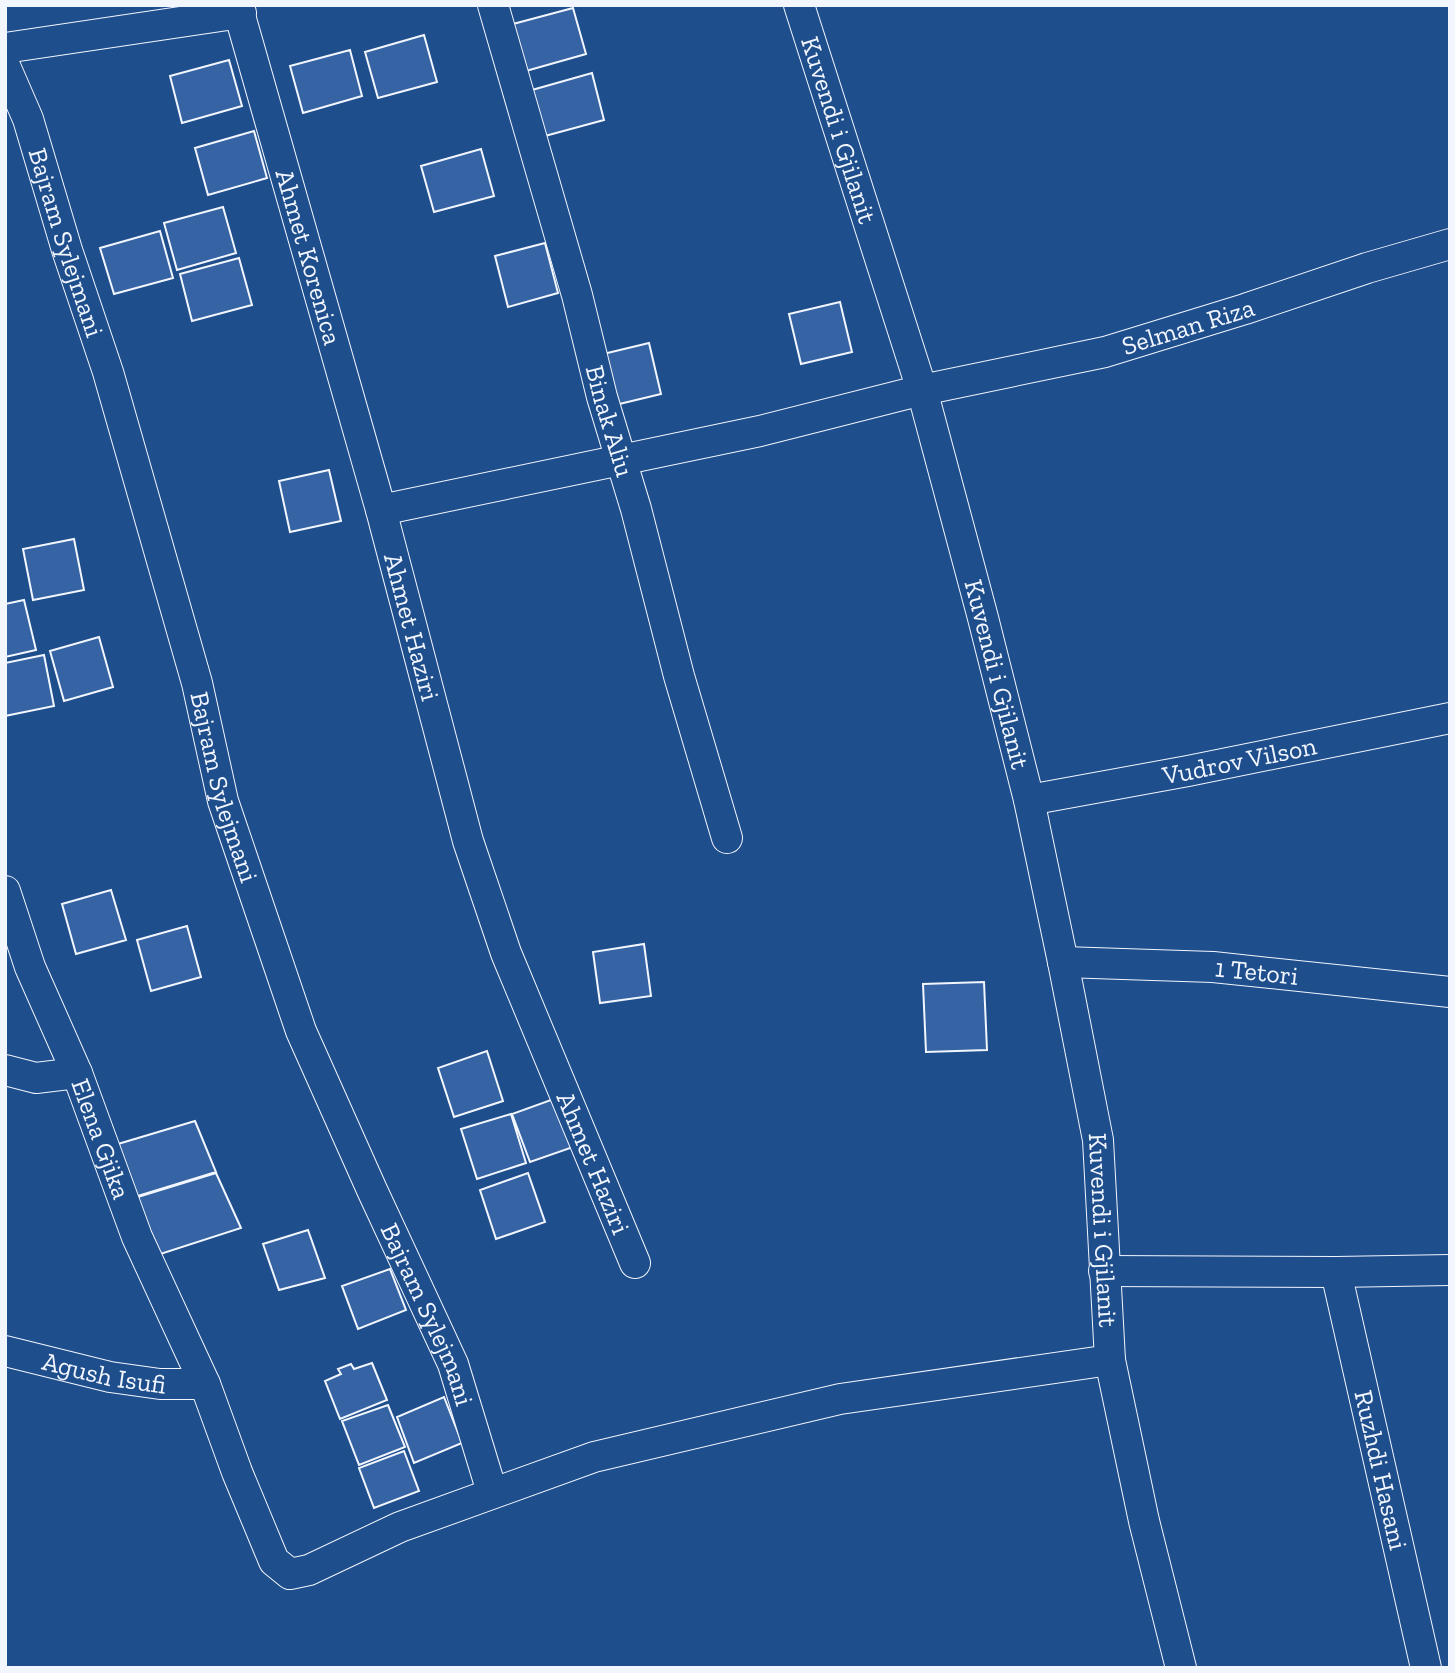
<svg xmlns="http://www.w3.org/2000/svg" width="1455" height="1673" font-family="'Zilla Slab',serif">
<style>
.building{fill:#3563a3;stroke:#f2f6ff;stroke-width:2}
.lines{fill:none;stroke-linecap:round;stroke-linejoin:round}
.minor-casing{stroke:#f2f6ff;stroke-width:32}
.minor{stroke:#1f4e8c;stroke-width:30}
.labels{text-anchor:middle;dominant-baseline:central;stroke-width:5;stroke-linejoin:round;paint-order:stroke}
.street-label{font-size:26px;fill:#f2f6ff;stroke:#1f4e8c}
</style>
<rect width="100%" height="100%" fill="#1f4e8c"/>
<path class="building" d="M573,8L586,54L526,71L513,24Z
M424,35L437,82L378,98L365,52Z
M350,50L362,96L303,113L290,66Z
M229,60L242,106L182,123L170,76Z
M592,73L604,120L545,136L532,90Z
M254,131L267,178L208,195L195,148Z
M481,149L494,196L434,212L421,166Z
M223,207L236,253L177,270L164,223Z
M160,231L173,278L114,294L100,248Z
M545,243L558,293L508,307L495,256Z
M239,258L252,305L192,321L180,274Z
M840,302L852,352L801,364L789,314Z
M649,343L661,394L611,406L599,355Z
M329,470L341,521L290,532L279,481Z
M74,539L84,590L33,600L23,549Z
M24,600L36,650L5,657V604Z
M99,637L113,687L64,701L50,651Z
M44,655L54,706L5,716V663Z
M111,890L126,940L76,954L62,904Z
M187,926L201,977L151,991L137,940Z
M644,944L651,996L600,1003L593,952Z
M984,982L987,1050L926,1052L923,984Z
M487,1051L503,1101L454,1117L438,1068Z
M562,1096L579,1145L530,1162L512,1114Z
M511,1114L526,1163L477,1179L461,1129Z
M195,1121L216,1172L128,1199L108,1147Z
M216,1173L241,1228L148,1258L128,1200Z
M528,1173L545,1222L496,1239L480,1190Z
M308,1230L325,1278L279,1290L263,1244Z
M390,1269L406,1310L358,1329L342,1286Z
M372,1363L387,1400L340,1419L325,1381L341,1374L338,1369L351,1364L354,1369Z
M444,1397L462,1443L414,1463L397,1417Z
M388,1405L405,1447L359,1465L342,1421Z
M404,1451L419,1491L374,1508L359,1468Z"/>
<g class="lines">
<defs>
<g id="minor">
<path id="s1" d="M237,5L381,510L468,841L506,953L635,1263"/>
<path id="s2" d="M493,5L577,295L602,397L636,509L679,676L727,838"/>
<path id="s3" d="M799,5L922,390L982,614L1029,800L1063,962L1098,1140L1110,1360L1144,1521L1181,1668"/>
<path d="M5,48L241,13"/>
<path id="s4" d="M5,66L28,119L67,250L108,372L197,683L223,801L301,1031L372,1190L453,1364L492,1492"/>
<path id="s5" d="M381,510L760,431L922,390L1105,352L1245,309L1367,268L1450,244"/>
<path id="s6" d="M1029,800L1188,771L1450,718"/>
<path id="s7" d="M5,891L30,967L77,1073L137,1237L205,1384L237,1472L274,1561L290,1574L309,1570L400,1527L594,1457L840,1399L1110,1360"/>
<path id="s8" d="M1063,962L1213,967L1450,992"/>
<path d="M5,1070L36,1078L77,1073"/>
<path d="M1104,1271L1336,1272L1450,1270"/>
<path id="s9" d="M1336,1272L1426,1668"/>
<path id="s10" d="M5,1351L110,1377L160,1384H205"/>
</g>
</defs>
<use href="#minor" class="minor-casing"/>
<use href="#minor" class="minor"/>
</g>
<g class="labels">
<g class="street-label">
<text stroke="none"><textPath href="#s3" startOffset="131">Kuvendi i Gjilanit</textPath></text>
<text stroke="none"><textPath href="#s4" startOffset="187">Bajram Sylejmani</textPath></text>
<text stroke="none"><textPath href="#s1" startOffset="262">Ahmet Korenica</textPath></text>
<text stroke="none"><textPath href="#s5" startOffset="828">Selman Riza</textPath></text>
<text stroke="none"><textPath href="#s2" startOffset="432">Binak Aliu</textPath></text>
<text stroke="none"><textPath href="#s1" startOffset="646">Ahmet Haziri</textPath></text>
<text stroke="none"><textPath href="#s3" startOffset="698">Kuvendi i Gjilanit</textPath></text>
<text stroke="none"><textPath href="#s6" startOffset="214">Vudrov Vilson</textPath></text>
<text stroke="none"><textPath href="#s4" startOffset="754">Bajram Sylejmani</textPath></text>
<text stroke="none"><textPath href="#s8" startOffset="194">1 Tetori</textPath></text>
<text stroke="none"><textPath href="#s7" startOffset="266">Elena Gjika</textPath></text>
<text stroke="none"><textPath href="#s1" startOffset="1213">Ahmet Haziri</textPath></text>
<text stroke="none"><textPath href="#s3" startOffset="1265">Kuvendi i Gjilanit</textPath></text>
<text stroke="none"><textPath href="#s4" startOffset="1321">Bajram Sylejmani</textPath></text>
<text stroke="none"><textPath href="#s10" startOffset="102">Agush Isufi</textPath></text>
<text stroke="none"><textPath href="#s9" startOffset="203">Ruzhdi Hasani</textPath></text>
</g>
</g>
<rect width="1455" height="1673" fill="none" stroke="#f2f6ff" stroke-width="14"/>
</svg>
